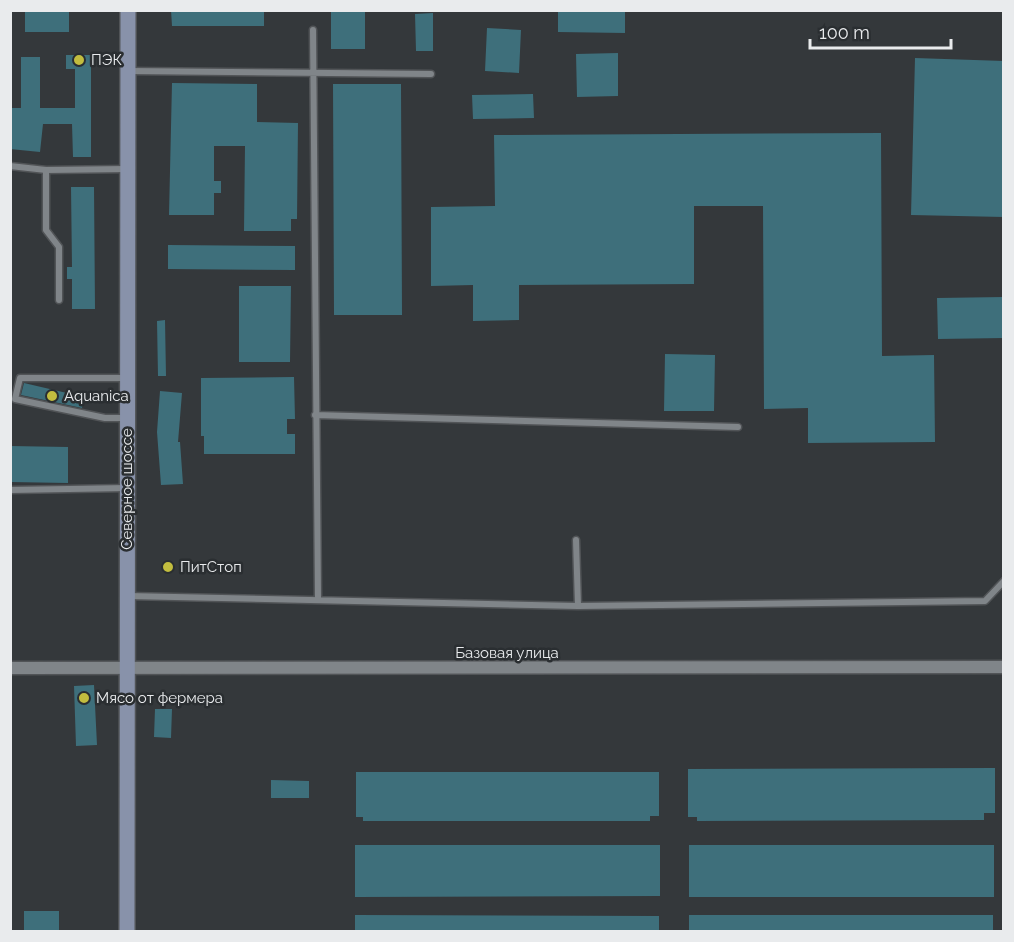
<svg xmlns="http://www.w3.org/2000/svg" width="1014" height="942" font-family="Raleway,sans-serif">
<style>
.building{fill:#3e6f7b}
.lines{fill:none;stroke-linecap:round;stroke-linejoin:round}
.lane-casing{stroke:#515457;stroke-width:9}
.street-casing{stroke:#515457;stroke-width:15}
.secondary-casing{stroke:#515457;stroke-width:18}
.lane{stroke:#808589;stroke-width:6}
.street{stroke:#808589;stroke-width:12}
.secondary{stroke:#8892aa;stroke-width:15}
.poi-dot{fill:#c2bd3f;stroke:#2a2e31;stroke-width:2}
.labels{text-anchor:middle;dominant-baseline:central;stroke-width:5;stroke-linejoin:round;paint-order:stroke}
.poi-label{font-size:15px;fill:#e9ebed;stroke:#2a2e31;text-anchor:start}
.street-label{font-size:15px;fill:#e9ebed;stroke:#2a2e31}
</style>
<rect width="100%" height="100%" fill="#34383b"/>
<path class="building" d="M25,10L69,11V32H25Z
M171,10H264V26H172Z
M331,10H365V49H331Z
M558,10H625V33L558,32Z
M433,13V51H416L415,14Z
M487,28L521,30L519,73L485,71Z
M618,53V96L577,97L576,54Z
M66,55H91V157H73L72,124H43L40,152L10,149V108H21V57H40V108H75V69H66Z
M915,58L1004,61V217L911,215Z
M172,83L257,84V122L298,123L297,219H291V231H244L245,146H214V181H221V193H214V215H169Z
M333,84H401L402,315H334Z
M533,94L534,118L473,119L472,95Z
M881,133L882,356L934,355L935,442L808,443V408L764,409L763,206H694V284L519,285V320L473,321V285L431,286V207L495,206L494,135Z
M71,187H94L95,309H72V279H67V267H72Z
M168,245L295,246V270L168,269Z
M239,286H291L290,362H239Z
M1004,297V338L938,339L937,298Z
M165,320L166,376H158L157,321Z
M665,354L715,355L714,411H664Z
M294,377L295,419H287V434H295V454H204V436H201V378Z
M24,383L84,397L82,408L21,395Z
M160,391L182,393L178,442H180L183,484L161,485L157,432Z
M10,446L68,447V483L10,482Z
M94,685L97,745L76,746L74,686Z
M155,709H172L171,738L154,737Z
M995,768V813H984V820L697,821V817H688V769Z
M356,772H659V816H650V821H363V817H356Z
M271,780L309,781V798H271Z
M355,845H660V896L355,897Z
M689,845H994V897H689Z
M24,911H59V932H24Z
M355,915L659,916V932H355Z
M689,915H993V932H689Z"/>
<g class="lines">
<defs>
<path id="lane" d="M313,30L318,598
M129,71L431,74
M10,166L46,170
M59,300V247L46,230V170L127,169
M127,378H20L15,399L105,418H127
M315,415L738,427
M10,490L127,488
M576,540L578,606
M128,596L578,606L985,601L1004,581"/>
<path id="street" d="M10,668L1004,667"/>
<path id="secondary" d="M127,932L128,10"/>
</defs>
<use href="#lane" class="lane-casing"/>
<use href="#street" class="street-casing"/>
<use href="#secondary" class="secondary-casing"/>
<use href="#lane" class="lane"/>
<use href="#street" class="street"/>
<use href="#secondary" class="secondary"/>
</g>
<g class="poi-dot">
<circle cx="79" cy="60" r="6"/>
<circle cx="52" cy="396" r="6"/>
<circle cx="168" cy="567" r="6"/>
<circle cx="84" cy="698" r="6"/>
</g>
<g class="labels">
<g class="poi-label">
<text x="91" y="60">ПЭК</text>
<text x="64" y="396">Aquanica</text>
<text x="180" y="567">ПитСтоп</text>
<text x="96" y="698">Мясо от фермера</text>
</g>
<g class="street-label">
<text transform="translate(127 489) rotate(-90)">Северное шоссе</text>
<text x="507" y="653">Базовая улица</text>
</g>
</g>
<rect width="1014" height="942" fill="none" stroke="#e9ebed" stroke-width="24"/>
<path d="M810 39v9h141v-9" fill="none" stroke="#e9ebed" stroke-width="3"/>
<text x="819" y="39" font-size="18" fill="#e9ebed" stroke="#2a2e31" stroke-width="4.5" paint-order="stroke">100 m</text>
</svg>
